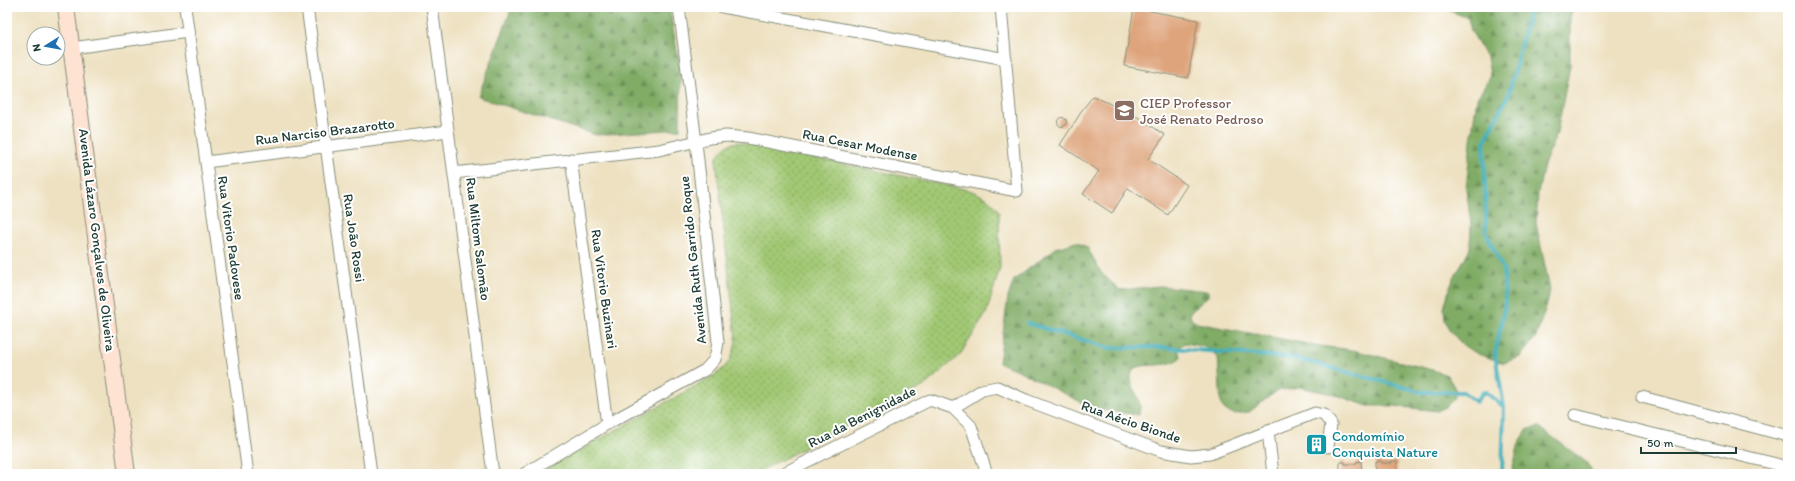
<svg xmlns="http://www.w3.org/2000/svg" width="1795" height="481" font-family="Itim,sans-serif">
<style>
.forest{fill:url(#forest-firs);stroke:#50744c}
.park{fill:url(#park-dots);stroke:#608254}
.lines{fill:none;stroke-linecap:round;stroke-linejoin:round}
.stream{stroke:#3faebb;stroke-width:4}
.building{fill:#dea47c}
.street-casing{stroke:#868f7a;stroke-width:13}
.secondary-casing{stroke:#868f7a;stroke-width:18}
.street{stroke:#fff;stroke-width:11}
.secondary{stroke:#fee3d2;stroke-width:16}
.labels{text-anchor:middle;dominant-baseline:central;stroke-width:4;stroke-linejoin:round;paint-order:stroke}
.education-label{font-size:14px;fill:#785e54;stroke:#fff;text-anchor:start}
.street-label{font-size:14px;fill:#1f3d34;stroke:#fff}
.culture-label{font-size:14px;fill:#0d838f;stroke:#fff;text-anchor:start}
</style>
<defs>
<pattern id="forest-firs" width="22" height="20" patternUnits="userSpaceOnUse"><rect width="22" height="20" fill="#80ac65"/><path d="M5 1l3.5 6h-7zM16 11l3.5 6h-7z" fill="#688d54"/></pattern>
<pattern id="park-dots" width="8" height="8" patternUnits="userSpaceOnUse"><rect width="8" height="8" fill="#a1c873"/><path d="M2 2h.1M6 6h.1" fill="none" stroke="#83a45f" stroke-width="1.8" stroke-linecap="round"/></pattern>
</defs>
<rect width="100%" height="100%" fill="#fff"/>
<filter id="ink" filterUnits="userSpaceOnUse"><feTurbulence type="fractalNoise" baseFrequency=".025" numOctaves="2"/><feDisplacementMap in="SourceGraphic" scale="8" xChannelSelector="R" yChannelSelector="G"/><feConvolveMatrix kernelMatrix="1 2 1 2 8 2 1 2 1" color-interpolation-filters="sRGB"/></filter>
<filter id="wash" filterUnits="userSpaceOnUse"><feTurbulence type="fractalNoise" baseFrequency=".012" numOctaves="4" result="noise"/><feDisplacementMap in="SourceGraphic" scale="16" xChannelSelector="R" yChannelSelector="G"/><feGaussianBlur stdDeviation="0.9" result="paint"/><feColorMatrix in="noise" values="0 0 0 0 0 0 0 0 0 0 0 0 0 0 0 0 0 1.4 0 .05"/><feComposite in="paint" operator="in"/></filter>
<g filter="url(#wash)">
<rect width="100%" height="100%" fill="#eee1c1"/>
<path class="forest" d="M512,7H669L681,72L680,129L596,135L478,97Z
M1448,7H1573L1570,17V66L1557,133L1544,165L1538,193L1536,223L1550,289L1548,301L1536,337L1520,357L1504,363L1478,354L1464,346L1450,331L1445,320L1444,308L1450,286L1470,248L1471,224L1466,189L1471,140L1477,98L1488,81L1490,74L1487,57L1471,31L1468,18L1450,11Z
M1076,242L1087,247L1102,274L1120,290L1160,286L1208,291V296L1190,313L1191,319L1197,323L1319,346L1353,350L1433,370L1447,375L1456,390L1454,398L1446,407L1437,411L1394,406H1368L1332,394L1299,387L1277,391L1249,412L1234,414L1225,410L1221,405L1218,357L1205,347L1185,343L1177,348L1181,357C1167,371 1140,360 1133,371C1126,381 1139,395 1140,406C1140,409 1139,413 1139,415L1094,409L1020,371L999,363L1008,297L1014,280L1056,248Z
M1539,427L1586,462L1594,474H1511L1519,443L1528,429Z"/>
<path class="park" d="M739,142L969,190C982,195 992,199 999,212L1000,268L986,314L960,355L924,386L754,474H537L715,375C729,365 735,355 736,338L716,160C720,149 727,143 739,142Z"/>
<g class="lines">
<path class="stream" d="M1027,323L1109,348L1158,347L1294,358L1422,392H1463L1476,402L1484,391L1504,407
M1502,474L1504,407L1495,355L1505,305L1504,272L1486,232L1484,143L1509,93L1530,7"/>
</g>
<g id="blocks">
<path class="building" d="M1134,8L1198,20L1188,78L1124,66Z
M1093,96L1136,116L1165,135L1148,159L1187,185L1168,215L1128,188L1112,213L1083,194L1099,171L1060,145L1080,114H1079Z
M1057.5 122a4.5 4.5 0 1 1 9 0a4.5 4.5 0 1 1-9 0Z
M1313,437H1320L1321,450L1314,451Z
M1361,461L1362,474H1340V462H1345V464H1356V462Z
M1375,461H1381V463H1392L1391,461H1397V474H1375Z"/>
</g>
</g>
<g filter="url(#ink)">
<use href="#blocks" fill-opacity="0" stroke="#868f7a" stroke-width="1"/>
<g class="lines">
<defs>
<path id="street" d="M185,7L248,474
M307,7L371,474
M432,7L493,474
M722,7L1006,59
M72,48L188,32
M571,159L607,424
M206,162L448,131
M454,173L659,150L710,138L726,136L748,138L1017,191L1001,7
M1642,397L1788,436
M953,408L982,390L997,387L1026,400L1161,451L1191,456L1210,454L1315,413L1324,415L1331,424L1328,447
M1575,415L1788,467
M1268,431L1273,474
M524,474L607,424L705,370L715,359L718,342L696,142L679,7
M782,474L930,400L953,408L971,426L987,474"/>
<path id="secondary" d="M66,7L127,474"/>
</defs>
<use href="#street" class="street-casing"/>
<use href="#secondary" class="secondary-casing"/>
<use href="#street" class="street"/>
<use href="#secondary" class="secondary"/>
</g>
</g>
<defs>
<symbol id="school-square" viewBox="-11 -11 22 22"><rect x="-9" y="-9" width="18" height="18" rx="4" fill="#8d6e63" stroke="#fff"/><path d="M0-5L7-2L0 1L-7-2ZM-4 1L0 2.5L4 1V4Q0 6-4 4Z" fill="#fff"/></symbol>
<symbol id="building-square" viewBox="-11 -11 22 22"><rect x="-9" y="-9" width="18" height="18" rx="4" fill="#0f9aa8" stroke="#fff"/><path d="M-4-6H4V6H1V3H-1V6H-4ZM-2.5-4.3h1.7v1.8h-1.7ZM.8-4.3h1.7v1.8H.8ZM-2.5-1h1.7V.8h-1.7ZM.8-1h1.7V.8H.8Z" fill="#fff"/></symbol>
</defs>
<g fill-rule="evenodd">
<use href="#school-square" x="1112" y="98" width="25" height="25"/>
<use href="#building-square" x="1304" y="432" width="25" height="25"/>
</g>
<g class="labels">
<g class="education-label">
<text x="1140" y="103">CIEP Professor<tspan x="1140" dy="16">José Renato Pedroso</tspan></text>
</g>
<g class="street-label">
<text transform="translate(325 132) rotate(-7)">Rua Narciso Brazarotto</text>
<text transform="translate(860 145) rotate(11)">Rua Cesar Modense</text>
<text transform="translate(231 238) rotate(82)">Rua Vitorio Padovese</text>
<text transform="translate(354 238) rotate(82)">Rua João Rossi</text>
<text transform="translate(478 239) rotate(83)">Rua Miltom Salomão</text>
<text transform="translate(97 240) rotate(83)">Avenida Lázaro Gonçalves de Oliveira</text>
<text transform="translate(693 260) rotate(-96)">Avenida Ruth Garrido Roque</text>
<text transform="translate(604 289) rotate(82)">Rua Vitorio Buzinari</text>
<text transform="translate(862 417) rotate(-27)">Rua da Benignidade</text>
<text transform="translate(1131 422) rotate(19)">Rua Aécio Bionde</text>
</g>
<g class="culture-label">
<text x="1332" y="436">Condomínio<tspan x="1332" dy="16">Conquista Nature</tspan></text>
</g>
</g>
<rect width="1795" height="481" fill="none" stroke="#fff" stroke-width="24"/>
<g transform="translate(46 46) rotate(259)"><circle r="19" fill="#ffffff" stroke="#a5b1ae"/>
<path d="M0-3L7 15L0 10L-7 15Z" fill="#1f6fb2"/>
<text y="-6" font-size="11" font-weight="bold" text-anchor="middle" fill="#1f3d34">N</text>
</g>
<path d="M1641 447v6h95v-6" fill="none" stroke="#1f3d34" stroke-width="2"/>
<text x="1647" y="447" font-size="12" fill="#1f3d34" stroke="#ffffff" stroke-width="3" paint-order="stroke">50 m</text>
</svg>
